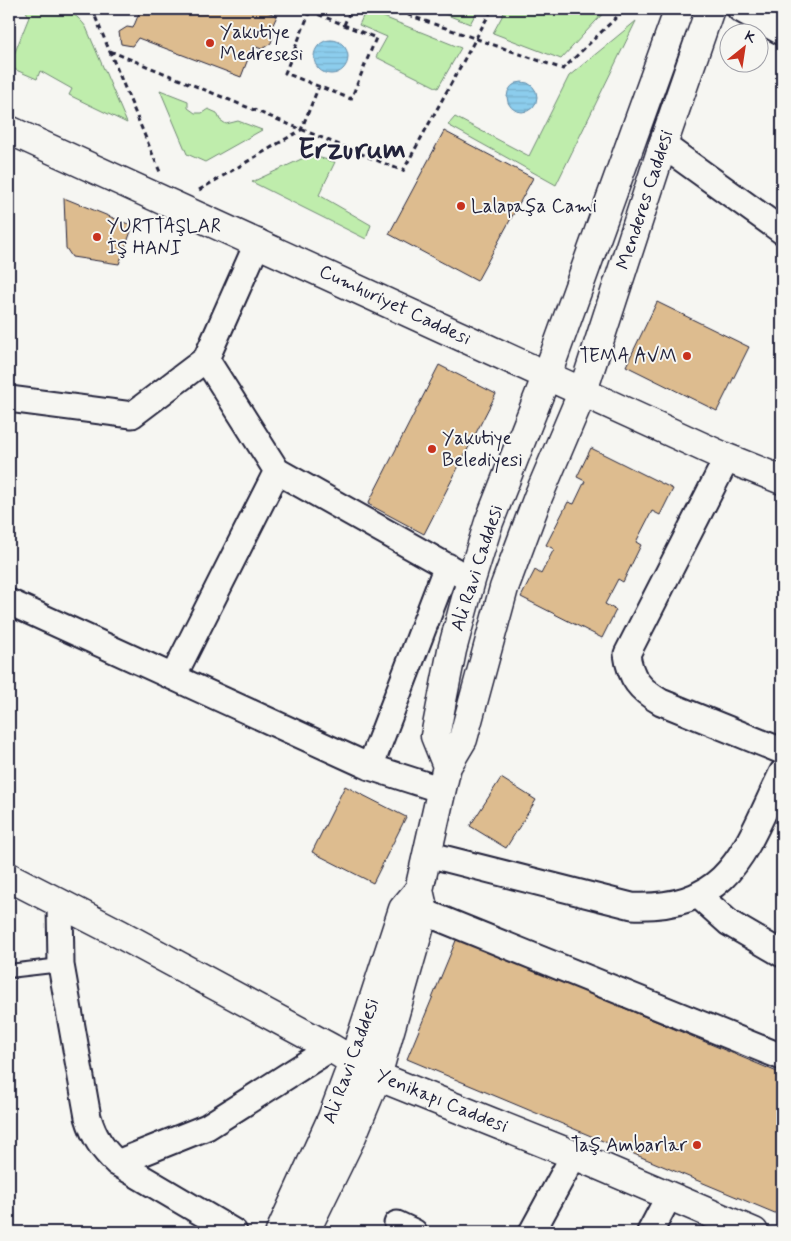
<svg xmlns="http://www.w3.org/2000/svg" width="791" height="1241" font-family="Mynerve,sans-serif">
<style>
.grass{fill:#bfedac;stroke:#708874}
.water{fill:url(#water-rules);stroke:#6289a6}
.building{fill:#ddbc8f;stroke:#22223b}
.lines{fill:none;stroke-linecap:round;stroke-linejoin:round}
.lane-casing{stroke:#22223b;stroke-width:16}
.street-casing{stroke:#22223b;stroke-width:29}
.secondary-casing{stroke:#22223b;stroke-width:31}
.path{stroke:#22223b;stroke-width:3;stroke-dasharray:5 4;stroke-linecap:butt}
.lane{stroke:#f6f6f2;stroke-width:12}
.street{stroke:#f6f6f2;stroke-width:25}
.secondary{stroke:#f6f6f2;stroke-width:28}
.poi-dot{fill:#c8321e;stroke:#f6f6f2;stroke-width:2}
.labels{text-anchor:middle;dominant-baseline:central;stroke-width:4;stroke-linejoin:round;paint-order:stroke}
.poi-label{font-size:19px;fill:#22223b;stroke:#f6f6f2;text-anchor:start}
.street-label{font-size:19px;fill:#22223b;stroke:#f6f6f2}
.town-label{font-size:29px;font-weight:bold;fill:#22223b;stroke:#f6f6f2}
</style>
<defs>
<pattern id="water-rules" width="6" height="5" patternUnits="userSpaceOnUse" patternTransform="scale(1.25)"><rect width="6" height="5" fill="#8ccded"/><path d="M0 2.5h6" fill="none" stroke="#78b0cc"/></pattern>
</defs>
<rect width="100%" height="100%" fill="#f6f6f2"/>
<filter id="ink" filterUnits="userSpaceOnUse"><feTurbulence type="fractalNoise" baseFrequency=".02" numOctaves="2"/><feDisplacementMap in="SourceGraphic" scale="10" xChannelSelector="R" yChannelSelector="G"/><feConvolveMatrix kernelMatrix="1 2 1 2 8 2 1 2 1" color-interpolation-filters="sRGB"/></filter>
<g filter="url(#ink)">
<path class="grass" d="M25,9C51,9 69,3 86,27L127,123L69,95L72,89L40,71L37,79L9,67L29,17Z
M432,9H478L470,24Z
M506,9H607L561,59L493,33Z
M366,10L461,48L438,88L376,57L387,37L359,25Z
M636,21L556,185L448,125L455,117L529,156L569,76Z
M160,90L188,101V108L195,113H202L208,109L217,113L220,120L226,124L238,121L262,130L205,162L187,154Z
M310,155L335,162L319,195L371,225L366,239L252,182Z"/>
<path class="water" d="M314 57a17 17 0 1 1 34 0a17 17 0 1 1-34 0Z
M507 97a15 15 0 1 1 30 0a15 15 0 1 1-30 0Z"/>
<path class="building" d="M135,9H261L277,16L271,29L273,36L271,43L262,49L253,46L241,77L138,38L132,46L121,44L119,32L127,27L133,28L140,11Z
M444,131L533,178L477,281L389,234Z
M64,198L133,226L119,264L72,257L66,248Z
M657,302L749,347L717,411L626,366Z
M439,365L496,394L424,534L368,504Z
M591,448L673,489L660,515L652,511L636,542L641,545L623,582L618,579L605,604L616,610L602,638L521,597L535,570L541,574L554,549L546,545L568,502L574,504L585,481L577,477Z
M501,778L536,800L506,848L470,826Z
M345,786L406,817L373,883L312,852Z
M457,938L782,1074V1216L407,1059Z"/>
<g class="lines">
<defs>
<path id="lane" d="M9,971L61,965"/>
<path id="street" d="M740,9L782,32
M663,145L782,231
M9,399L132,415L206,359L258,242
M727,458L627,654C630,678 640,690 661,702L782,751
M277,471L471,580
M9,602L370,767L442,790
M173,677L277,471L206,359
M370,767L447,566
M427,854L632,906C731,910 745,849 782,773
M699,896L729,923L782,954
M60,905L61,965L88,1117C94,1137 102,1149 117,1163L234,1232
M424,912L782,1057
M117,1163L207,1127L331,1048
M397,1224L414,1232
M532,1232L574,1155
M650,1232L669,1196"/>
<path id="secondary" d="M9,130L727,458L782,480
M447,766L435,736L452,650L471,580L489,522L547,375L679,9
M9,877L120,934L331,1048L377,1076L574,1155L754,1232
M280,1232L332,1118L353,1062L403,909L419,890
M305,1232L352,1136L377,1076L424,912L419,890L447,766L463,739L504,588L538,497L583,391L663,145L710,9"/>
</defs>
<use href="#lane" class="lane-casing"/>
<use href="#street" class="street-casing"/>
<use href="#secondary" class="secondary-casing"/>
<path class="path" d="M92,9L160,172
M391,9L563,69L625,9
M310,11L376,38L351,99L285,73Z
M344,25L351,9
M110,51L403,171L492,9
M199,190L301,130L319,86"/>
<use href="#lane" class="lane"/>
<use href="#street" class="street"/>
<use href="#secondary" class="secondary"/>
</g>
</g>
<g class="poi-dot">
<circle cx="210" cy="43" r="5"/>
<circle cx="461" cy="206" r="5"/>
<circle cx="97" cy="237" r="5"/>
<circle cx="687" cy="356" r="5"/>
<circle cx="432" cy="449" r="5"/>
<circle cx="697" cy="1145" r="5"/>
</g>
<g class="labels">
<g class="poi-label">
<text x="220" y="32">Yakutiye<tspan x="220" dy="22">Medresesi</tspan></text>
<text x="471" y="206">Lalapaşa Cami</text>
<text x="107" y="226">YURTTAŞLAR<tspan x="107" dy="22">İŞ HANI</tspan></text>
<text x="677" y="356" text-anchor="end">TEMA AVM</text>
<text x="442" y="438">Yakutiye<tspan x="442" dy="22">Belediyesi</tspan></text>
<text x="687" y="1145" text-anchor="end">Taş Ambarlar</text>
</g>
<g class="street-label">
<text transform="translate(645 200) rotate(-72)">Menderes Caddesi</text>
<text transform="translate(395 305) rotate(25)">Cumhuriyet Caddesi</text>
<text transform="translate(477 568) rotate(-72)">Ali Ravi Caddesi</text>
<text transform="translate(351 1061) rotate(-70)">Ali Ravi Caddesi</text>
<text transform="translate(442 1101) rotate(22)">Yenikapı Caddesi</text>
</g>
<g class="town-label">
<text x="352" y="150">Erzurum</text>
</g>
</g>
<rect width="791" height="1241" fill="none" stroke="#f6f6f2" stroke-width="30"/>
<rect x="15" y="15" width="761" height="1211" fill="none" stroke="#22223b" stroke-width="2" filter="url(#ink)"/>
<g transform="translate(744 48) rotate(30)"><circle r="24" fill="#f6f6f2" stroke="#a1a1a9"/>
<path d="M0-4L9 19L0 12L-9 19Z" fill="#c8321e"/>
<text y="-8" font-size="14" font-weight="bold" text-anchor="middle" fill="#22223b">K</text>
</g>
</svg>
